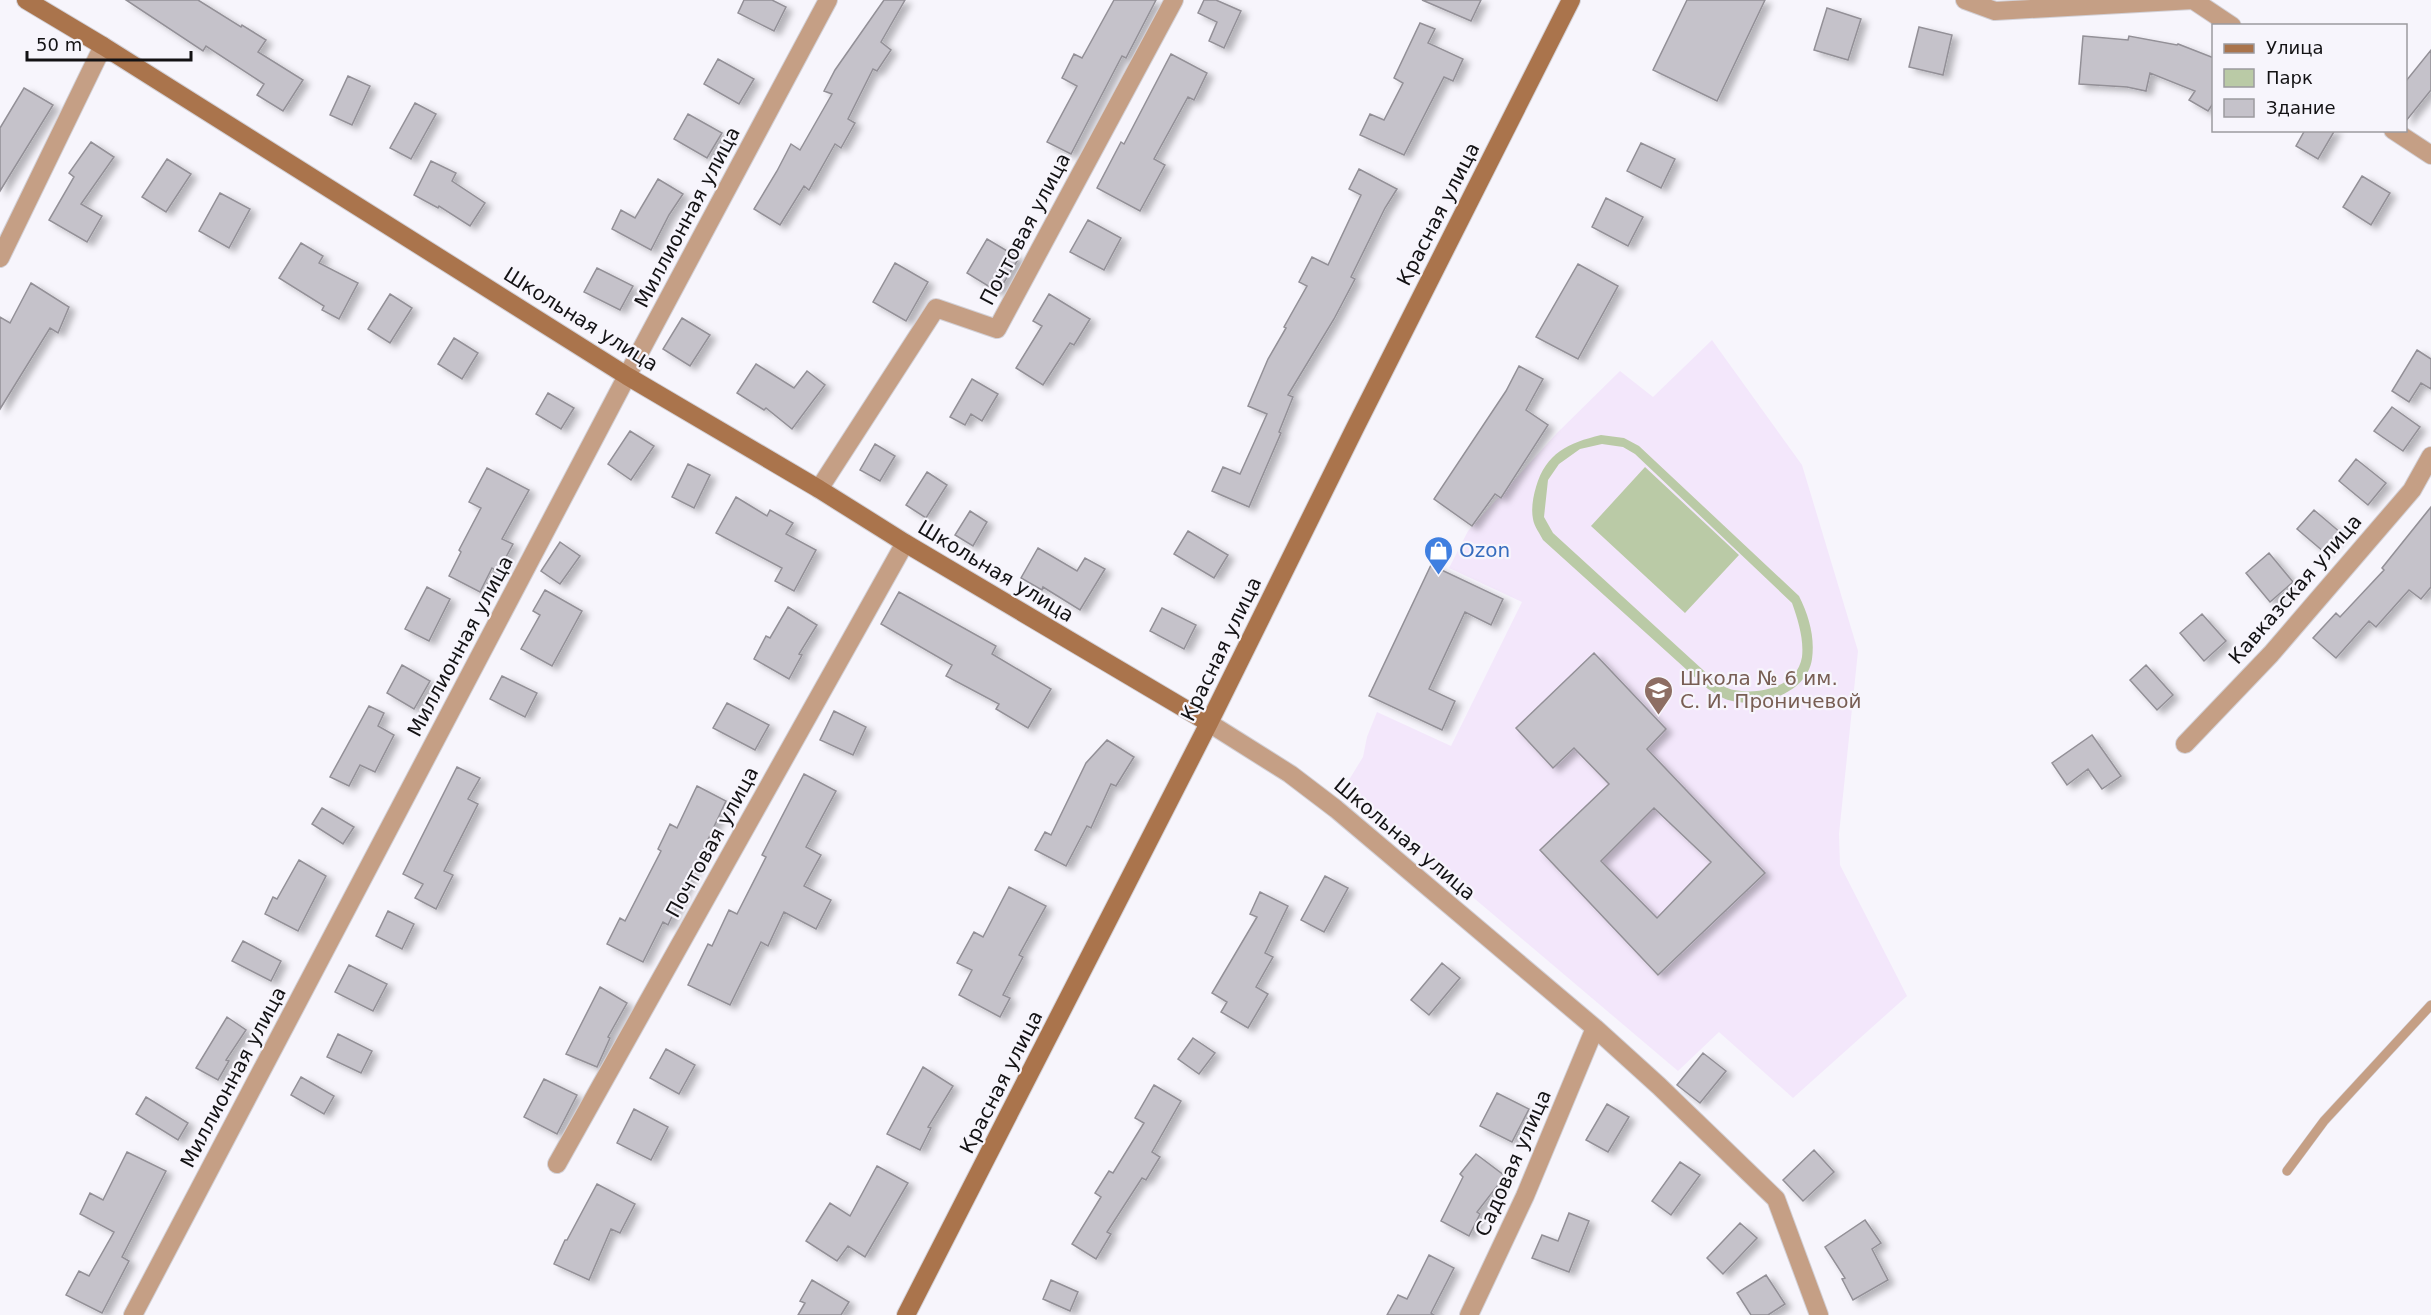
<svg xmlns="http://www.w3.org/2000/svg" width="2431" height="1315" font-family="'DejaVu Sans',sans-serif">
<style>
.education{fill:#f3e7fb}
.green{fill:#bacaa6;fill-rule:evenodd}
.building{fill:#c5c2ca;stroke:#939097;stroke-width:1.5;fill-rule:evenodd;filter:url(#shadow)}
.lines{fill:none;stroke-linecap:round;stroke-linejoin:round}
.lane-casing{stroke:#d3d1d7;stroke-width:10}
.street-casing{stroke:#d3d1d7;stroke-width:20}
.secondary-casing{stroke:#d3d1d7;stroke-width:20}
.lane{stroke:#c59f85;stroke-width:9}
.street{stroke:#c59f85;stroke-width:18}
.secondary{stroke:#aa744c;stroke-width:18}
.labels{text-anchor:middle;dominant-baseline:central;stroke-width:4.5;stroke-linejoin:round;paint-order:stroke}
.street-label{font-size:20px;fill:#131214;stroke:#f7f5fc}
.shop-label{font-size:20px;fill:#366cbe;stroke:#f7f5fc;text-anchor:start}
.education-label{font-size:20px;fill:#785e54;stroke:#f7f5fc;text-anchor:start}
</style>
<defs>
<filter id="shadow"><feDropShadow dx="6" dy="4" stdDeviation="3" flood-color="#0004"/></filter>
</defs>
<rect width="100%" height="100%" fill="#f7f5fc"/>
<path class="education" d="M1712,340L1802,465L1858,651L1839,834L1840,865L1907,996L1793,1098L1719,1032L1678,1071L1344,788L1363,757L1367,737L1377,712L1451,746L1522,602L1449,568L1468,531L1557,433L1620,371L1653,397Z"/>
<path class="green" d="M1601,435L1624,438L1639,446L1799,596C1809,616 1815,637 1812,659C1807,694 1758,709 1728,700C1721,698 1714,692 1708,689L1543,540C1540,534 1534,526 1533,519C1531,509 1533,497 1536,487C1546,453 1568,443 1601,435ZM1602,444L1623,447L1635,454L1792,603C1798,620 1804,639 1802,657C1797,687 1760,695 1734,690C1727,689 1720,684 1714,680L1553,533L1544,517L1548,480L1559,464L1580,449Z
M1645,467L1739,555L1685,613L1591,526Z"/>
<path class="building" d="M126,0H198L241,27L242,25L266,40L258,52L303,80L283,111L257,95L264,84L206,46L203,51Z
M744,0H772L786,7L774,31L738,13Z
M884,0H905L881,42L891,50L877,71L873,69L848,119L855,123L841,148L835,144L809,190L804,186L780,225L754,209L777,171L791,144L800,150L832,94L824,91L835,70Z
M1114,0H1156L1126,58L1122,56L1071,154L1047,142L1077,86L1062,78L1074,54L1082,58Z
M1204,0H1216L1241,11L1224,48L1209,41L1217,22L1198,13Z
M1422,0H1481L1471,21Z
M1687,0H1765L1717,101L1653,70Z
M1827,8L1861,19L1848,60L1814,50Z
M1420,23L1435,29L1428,43L1463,59L1453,81L1444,77L1404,155L1360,135L1370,114L1384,120L1403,83L1394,78Z
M1919,27L1952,35L1943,75L1909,67Z
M2083,36L2128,40L2129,36L2177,45L2178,44L2214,58V102L2208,111L2189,100L2195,91L2150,73L2146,91L2127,87L2079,84Z
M2431,50V90L2406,121V81Z
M1171,54L1207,73L1194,100L1188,97L1154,159L1165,165L1140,211L1097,188L1121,142L1124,144Z
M718,59L754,79L739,104L704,84Z
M348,76L370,86L352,125L330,115Z
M24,88L53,105L0,191V128Z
M415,103L436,114L411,159L390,148Z
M688,114L722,133L707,158L674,139Z
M2305,130H2335L2318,159L2296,146Z
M91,142L114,157L81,204L102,216L87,242L49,220L74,177L69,173Z
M1641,143L1675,159L1661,188L1627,171Z
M167,159L191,174L166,212L142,197Z
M431,161L456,173L452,181L485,203L470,226L439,206L438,208L414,195Z
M1359,169L1397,189L1385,208L1351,277L1355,279L1334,319L1288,395L1293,397L1279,432L1281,433L1249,507L1212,491L1223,467L1240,474L1267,414L1248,406L1268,359L1286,328L1284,327L1307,286L1299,282L1312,257L1328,265L1361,195L1349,189Z
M2362,176L2390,193L2371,225L2343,207Z
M658,179L683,194L669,215L651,250L612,229L621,210L635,218Z
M220,193L250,209L229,248L199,231Z
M1606,198L1643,217L1628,246L1592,227Z
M1088,220L1121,238L1104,270L1070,252Z
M987,239L1019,258L998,292L967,273Z
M301,243L323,256L319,263L358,283L339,319L322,310L324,306L279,278Z
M895,263L928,282L906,321L873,302Z
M1578,264L1618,286L1578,359L1536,337Z
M597,268L633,286L620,310L584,292Z
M31,283L69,307L58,333L50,328L0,409V317L10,323Z
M390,294L412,308L390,343L368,329Z
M1049,294L1090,319L1074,345L1070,343L1043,385L1016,368L1042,326L1033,321Z
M682,318L710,335L690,366L663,349Z
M454,338L478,353L462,379L438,364Z
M2417,350L2431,359V389L2421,383L2409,402L2392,391Z
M756,364L794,388L807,371L825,385L792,429L766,408L764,410L737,393Z
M1519,366L1543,379L1526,410L1548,425L1501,498L1495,494L1472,526L1434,499L1506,391Z
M972,379L998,394L982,421L971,414L965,425L950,417Z
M548,393L574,408L561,429L536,414Z
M2392,407L2420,427L2403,451L2374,431Z
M630,431L654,446L631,480L608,464Z
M875,444L895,456L880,481L860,470Z
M2356,459L2386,483L2368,505L2339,481Z
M688,464L710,475L694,508L672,497Z
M487,468L529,490L502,539L513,544L498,572L492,568L480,592L449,576L461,552L459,550L481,508L469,502Z
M927,472L947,485L926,518L906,505Z
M736,497L767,516L770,510L793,523L786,534L816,550L794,591L775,581L782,568L716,533Z
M2431,507V587L2421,599L2409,590L2376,627L2369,621L2336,658L2313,638L2336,613L2340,617L2384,570L2382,568Z
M2314,510L2341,533L2324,552L2297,529Z
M970,511L987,522L973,546L955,535Z
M1188,531L1228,555L1214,578L1174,554Z
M560,542L580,556L560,584L541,571Z
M1038,548L1077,571L1085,558L1105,569L1080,610L1043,587L1042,590L1021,578Z
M2269,553L2293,582L2270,602L2246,573Z
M1431,565L1503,599L1491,625L1465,612L1429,689L1455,701L1442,730L1369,696Z
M427,587L450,599L429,641L405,629Z
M545,590L582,611L552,666L521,649L540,615L533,611Z
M899,592L996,646L992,654L1051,689L1028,728L996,709L999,704L946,676L952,665L881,624Z
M788,607L817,625L799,654L802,655L789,679L754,659L766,636L770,638Z
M1162,608L1196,625L1184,649L1150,631Z
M2202,614L2226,641L2204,661L2180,633Z
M1594,653L1666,729L1647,749L1765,873L1658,975L1540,850L1609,784L1574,748L1553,768L1516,728ZM1654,808L1711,862L1657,918L1601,861Z
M402,665L430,681L414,709L387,693Z
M2146,665L2173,695L2157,710L2130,680Z
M502,676L537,693L525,717L490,699Z
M727,703L769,725L755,750L713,728Z
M369,706L384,713L378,726L394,735L375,772L360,765L349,786L330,777Z
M834,711L866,727L853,755L820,740Z
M2092,735L2121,776L2102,789L2088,769L2067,785L2052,763Z
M1107,740L1134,757L1116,786L1111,784L1091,828L1087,826L1066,866L1035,850L1045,832L1051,835L1086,763Z
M457,767L480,778L468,799L478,804L444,871L453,875L436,909L415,898L423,884L403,874Z
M804,774L836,791L806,847L821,855L804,886L831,900L816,929L784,912L768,946L761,942L730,1005L688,985L708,944L712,946L729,910L737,914L766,857L762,855Z
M697,786L726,801L668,925L663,922L643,962L607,944L620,918L625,921L661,851L658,849L670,824L677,828Z
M322,808L354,827L343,844L312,824Z
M299,860L326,876L298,931L265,914L273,897L277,899Z
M1325,876L1348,888L1324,932L1301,920Z
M1009,887L1046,906L1019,955L1023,957L1003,995L1010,998L1000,1017L959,995L972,970L957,963L974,932L983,937Z
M1260,892L1288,906L1265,953L1273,957L1256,987L1268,994L1248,1028L1221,1012L1227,1002L1212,993L1257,917L1250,914Z
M388,911L414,924L402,949L376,936Z
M243,941L281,961L271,981L232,961Z
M1442,963L1460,978L1429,1015L1411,1000Z
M349,965L387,984L373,1011L335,992Z
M600,987L627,1003L608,1037L610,1038L597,1067L566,1054Z
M227,1017L246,1030L226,1060L229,1061L218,1080L196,1068Z
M338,1034L372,1051L361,1073L327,1057Z
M1193,1038L1215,1053L1199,1074L1178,1059Z
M666,1049L695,1065L679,1094L650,1078Z
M1703,1053L1726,1071L1700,1103L1677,1085Z
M923,1067L953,1086L928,1127L931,1128L920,1150L887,1134Z
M301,1077L334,1096L324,1114L291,1095Z
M544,1079L577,1095L557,1134L524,1117Z
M1154,1085L1181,1101L1152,1152L1160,1157L1146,1180L1142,1178L1107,1232L1111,1234L1096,1259L1072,1244L1101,1197L1095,1193L1109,1171L1113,1173L1144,1123L1135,1118Z
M1497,1093L1529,1109L1512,1142L1480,1126Z
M146,1097L188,1123L178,1140L136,1114Z
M1607,1104L1629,1117L1608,1152L1586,1140Z
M634,1109L668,1127L651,1160L617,1143Z
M1814,1150L1834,1172L1803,1201L1783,1180Z
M127,1152L166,1171L122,1257L129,1261L102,1313L66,1295L79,1271L89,1276L114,1232L80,1214L90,1193L103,1200Z
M1476,1154L1505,1176L1477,1212L1480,1214L1469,1236L1441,1221L1463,1177L1460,1174Z
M1680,1162L1700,1175L1671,1215L1652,1201Z
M877,1166L908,1183L865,1257L848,1246L837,1261L806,1241L830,1203L850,1216Z
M597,1184L635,1204L620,1233L611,1229L589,1280L554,1264L565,1240H567Z
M1569,1213L1589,1221L1569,1272L1532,1258L1542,1235L1558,1241Z
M1865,1220L1881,1243L1872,1249L1888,1280L1853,1300L1842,1279L1845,1278L1825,1247Z
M1740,1223L1757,1238L1723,1274L1707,1258Z
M1429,1255L1454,1268L1431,1313L1434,1315H1387L1398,1295L1407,1299Z
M1766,1275L1785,1304L1768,1315H1751L1737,1293Z
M812,1280L849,1302L841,1315H798L805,1303L800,1301Z
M1051,1280L1078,1292L1070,1311L1043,1299Z"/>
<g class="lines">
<defs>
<path id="lane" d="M2287,1171L2324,1121L2431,1005"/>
<path id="street" d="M1965,0L1995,11L2193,0L2232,26
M2393,130L2431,155
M0,258L103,46
M819,489L936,308L997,329L1174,0
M1209,723L1290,774L1336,809L1595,1028L1659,1086L1776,1199L1819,1315
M2185,744L2271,654L2412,490L2431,456
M557,1164L905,543
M133,1315L627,376L828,0
M1469,1315L1525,1196L1595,1028"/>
<path id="secondary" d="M26,0L103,46L627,376L819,489L905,543L1209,723
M906,1315L1209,723L1355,428L1571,0"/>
</defs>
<use href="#lane" class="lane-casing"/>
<use href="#street" class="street-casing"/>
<use href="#secondary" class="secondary-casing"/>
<use href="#lane" class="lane"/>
<use href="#street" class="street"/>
<use href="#secondary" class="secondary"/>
</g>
<defs>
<symbol id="shop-pin" viewBox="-11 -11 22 30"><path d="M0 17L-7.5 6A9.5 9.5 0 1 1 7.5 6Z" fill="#3f7fe0" stroke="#f7f5fc"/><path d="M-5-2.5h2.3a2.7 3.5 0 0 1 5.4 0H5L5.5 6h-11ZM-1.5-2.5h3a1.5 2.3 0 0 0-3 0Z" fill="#fff"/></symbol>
<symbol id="school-pin" viewBox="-11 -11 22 30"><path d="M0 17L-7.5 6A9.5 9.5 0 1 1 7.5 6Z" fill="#8d6e63" stroke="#f7f5fc"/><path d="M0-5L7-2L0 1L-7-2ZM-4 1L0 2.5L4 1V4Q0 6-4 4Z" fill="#fff"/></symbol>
</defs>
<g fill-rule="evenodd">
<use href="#shop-pin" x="1422" y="534" width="33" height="45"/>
<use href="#school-pin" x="1642" y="674" width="33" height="45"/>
</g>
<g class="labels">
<g class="street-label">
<text transform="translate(1438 214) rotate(-63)">Красная улица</text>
<text transform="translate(687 217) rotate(-62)">Миллионная улица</text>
<text transform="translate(1025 229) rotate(-62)">Почтовая улица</text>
<text transform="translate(581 319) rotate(32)">Школьная улица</text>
<text transform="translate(996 571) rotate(31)">Школьная улица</text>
<text transform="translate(2295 589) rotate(-49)">Кавказская улица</text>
<text transform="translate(460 646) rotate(-62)">Миллионная улица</text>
<text transform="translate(1221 649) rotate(-64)">Красная улица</text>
<text transform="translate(1405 839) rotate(40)">Школьная улица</text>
<text transform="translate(712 842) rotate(-61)">Почтовая улица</text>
<text transform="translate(233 1077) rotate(-62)">Миллионная улица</text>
<text transform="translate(1001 1082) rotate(-63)">Красная улица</text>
<text transform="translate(1513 1163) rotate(-66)">Садовая улица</text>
</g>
<g class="shop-label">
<text x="1459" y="550">Ozon</text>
</g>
<g class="education-label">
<text x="1680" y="678">Школа № 6 им.<tspan x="1680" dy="23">С. И. Проничевой</tspan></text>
</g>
</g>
<rect x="2212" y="24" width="195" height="108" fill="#f7f5fc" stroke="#9c9a9f" stroke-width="1.5"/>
<rect x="2224" y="44" width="30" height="9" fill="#aa744c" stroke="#9c9a9f" stroke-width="1.5"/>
<text x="2266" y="54" font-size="18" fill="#131214">Улица</text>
<rect x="2224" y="69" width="30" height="18" fill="#bacaa6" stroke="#9c9a9f" stroke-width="1.5"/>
<text x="2266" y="84" font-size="18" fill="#131214">Парк</text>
<rect x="2224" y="99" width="30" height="18" fill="#c5c2ca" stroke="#9c9a9f" stroke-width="1.5"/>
<text x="2266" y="114" font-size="18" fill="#131214">Здание</text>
<path d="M27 51v9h164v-9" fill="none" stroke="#131214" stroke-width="3"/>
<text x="36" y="51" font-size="18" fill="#131214" stroke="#f7f5fc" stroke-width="4.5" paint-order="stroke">50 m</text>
</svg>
